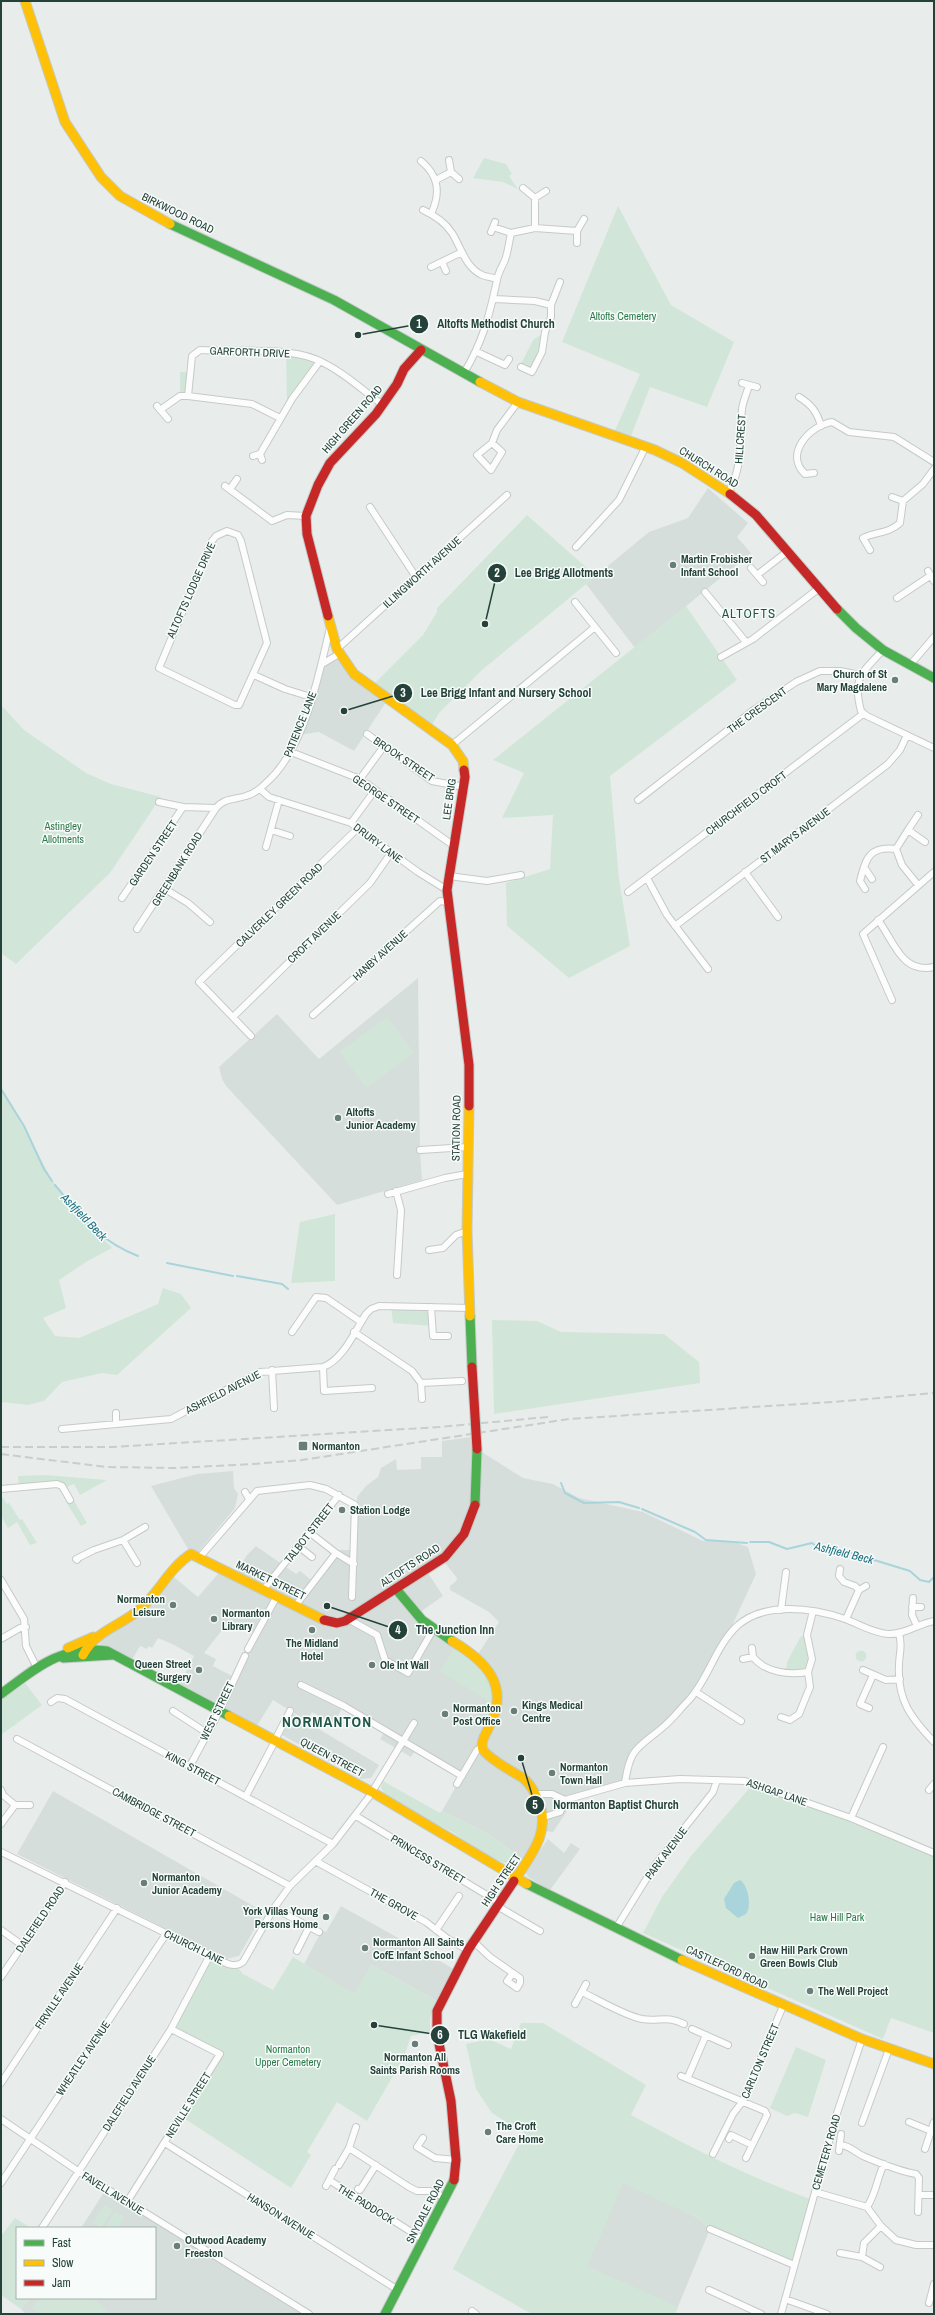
<svg xmlns="http://www.w3.org/2000/svg" width="935" height="2315" font-family="'Archivo Narrow',sans-serif">
<style>
.built{fill:#d6dedb;fill-rule:evenodd}
.green{fill:#d1e6d8}
.water{fill:#a9d4db}
.lines{fill:none;stroke-linecap:round;stroke-linejoin:round}
.stream{stroke:#a9d4db;stroke-width:2}
.street-casing{stroke:#c5cac8;stroke-width:8}
.fast-casing{stroke:#c3cbc8;stroke-width:11}
.slow-casing{stroke:#c3cbc8;stroke-width:11}
.jam-casing{stroke:#c3cbc8;stroke-width:11}
.street{stroke:#fcfcfc;stroke-width:6}
.fast{stroke:#4caf50;stroke-width:9}
.slow{stroke:#ffc107;stroke-width:9}
.jam{stroke:#c62828;stroke-width:9}
.rail{stroke:#c9cdcc;stroke-width:2;stroke-dasharray:8 4;stroke-linecap:butt}
.jam-bridge-casing{stroke:#c3cbc8;stroke-width:11;stroke-linecap:butt}
.jam-bridge{stroke:#c62828;stroke-width:9}
.poi-dot{fill:#697e78;stroke:#f7fbf9;stroke-width:1.5}
.labels{text-anchor:middle;dominant-baseline:central;stroke-width:3;stroke-linejoin:round;paint-order:stroke}
.street-label{font-size:11px;fill:#24423a;stroke:#f7fbf9}
.park-label{font-size:11px;fill:#2d7a4b;stroke:#f7fbf9}
.poi-label{font-size:11px;font-weight:bold;fill:#24423a;stroke:#f7fbf9;text-anchor:start}
.water-label{font-size:12px;font-style:italic;fill:#1c6f80;stroke:#f7fbf9}
.quarter-label{font-size:13px;letter-spacing:1px;fill:#1f5548;stroke:#f7fbf9}
.district-label{font-size:15px;font-weight:bold;letter-spacing:1px;fill:#1f5548;stroke:#f7fbf9}
.leader{fill:none;stroke:#24423a;stroke-width:1.5}
.callout-dot{fill:#24423a;stroke:#f7fbf9;stroke-width:1.5}
.mark-label{font-size:12px;text-anchor:middle;font-weight:bold;fill:#fff}
.callout-label{font-size:12px;text-anchor:middle;font-weight:bold;fill:#24423a;stroke:#f7fbf9;stroke-width:3;stroke-linejoin:round;paint-order:stroke}
</style>
<rect width="100%" height="100%" fill="#e8edeb"/>
<path class="built" d="M708,488L748,523L737,537L751,553L635,648L586,584L649,532L688,518Z
M339,654L388,699L354,751L319,732L298,735L322,664Z
M418,978L420,1150L422,1180L337,1205L226,1086L222,1079L219,1067L277,1014L319,1059Z
M472,1437L477,1449L523,1478L553,1484L579,1498L643,1512L703,1541H731L748,1547L756,1574L731,1628V1633L686,1703L639,1746L625,1783L567,1798L570,1806L565,1814L553,1832L543,1831L526,1862L490,1835L442,1811L462,1776L416,1749L411,1757L380,1739L385,1731L343,1706L334,1724L312,1712L307,1721L273,1700L255,1729L178,1688L194,1656L172,1644L158,1638L152,1648L149,1646L147,1649L140,1646L130,1663L101,1648L100,1644L102,1634L127,1619L169,1573L198,1597L222,1569L235,1575L247,1555L256,1546L296,1574L300,1571L314,1582L339,1550H354L357,1497L366,1486L378,1477L381,1468L396,1459L397,1470L421,1469V1457H442V1441ZM442,1559L457,1578L456,1581L450,1586V1590L489,1612L499,1622L476,1657L416,1615L443,1596L426,1570ZM230,1620L256,1634L234,1677L213,1666L216,1659L204,1653Z
M233,1471L234,1488L238,1494L235,1508L195,1556L191,1554L151,1486L197,1474Z
M292,1713L379,1765L371,1778L361,1779L282,1735Z
M53,1791L264,1912L239,1956L226,1959L17,1854Z
M548,1839L564,1853L571,1843L580,1849L550,1890L528,1877L525,1871Z
M341,1906L454,1969L437,2001L372,1965L354,1995L304,1964L322,1930L326,1932Z
M525,2133L698,2218L710,2229L675,2314H532L453,2269Z
M106,2189L309,2314H26L21,2309L30,2298H155V2228H81Z"/>
<path class="green" d="M484,158L506,164L512,174L509,176L518,189L503,182L473,178Z
M618,206L671,305L734,342L707,407L650,387L629,441L613,435L640,374L562,342Z
M545,332V342L532,372L520,366L533,340Z
M286,353L320,361L287,406Z
M180,372H190L188,396H180Z
M527,515L596,576L482,670L439,713L430,728L371,687L423,635L437,612V608Z
M686,606L737,680L610,776L619,879L630,946L569,978L507,926L506,883L550,869L553,815L502,818L524,773L493,760Z
M1,705L24,730L86,773L111,784L161,797L110,873L16,964L1,953Z
M387,1017L414,1053L366,1088L340,1052Z
M1,1086L52,1180L82,1217L112,1248L86,1262L59,1280L66,1308L43,1318L55,1336L79,1338L158,1304L163,1288L181,1294L191,1308L117,1375L102,1373L62,1382L44,1401L28,1405L1,1402Z
M335,1214V1281L291,1283L300,1222Z
M391,1306L431,1307L432,1326L393,1323Z
M492,1320L537,1321L561,1332L664,1334L699,1362L700,1383L494,1414Z
M45,1475L107,1480L80,1495L74,1484L67,1487L65,1485L19,1487L18,1476Z
M1,1495L7,1504L9,1503L20,1520L22,1519L37,1543L30,1545L17,1522L8,1528L1,1516Z
M73,1499L87,1523L81,1526L66,1502Z
M801,1636L804,1637L808,1660L805,1670L786,1671L787,1662Z
M454,1648C482,1667 503,1684 487,1720L484,1718L487,1714L486,1699L440,1671Z
M855.5 1656a5.5 5.5 0 1 1 11 0a5.5 5.5 0 1 1-11 0Z
M25,1683L42,1705L1,1735V1699Z
M383,1781L440,1813L442,1811L490,1835L522,1859L515,1866L502,1862L480,1852L454,1833L427,1819L385,1794L381,1788Z
M753,1784L837,1815L934,1856V2033L891,2018L883,2039L643,1933L662,1897L691,1856Z
M210,1955L236,1965L243,1974L273,1990L293,1957L354,1994L372,1965L437,2001L430,2018V2032L411,2036L404,2057L367,2121L337,2102L307,2152L311,2155L291,2188L182,2117L220,2054L171,2029Z
M521,2023H543L646,2085L631,2115C690,2147 750,2178 813,2200L794,2265L710,2229L698,2218L623,2183L587,2266L678,2307L675,2314H532L453,2269L525,2134L492,2113L476,2089L466,2044L489,2039L511,2049Z
M796,2047L826,2060L808,2117L795,2113L787,2116L770,2108Z
M105,2205L113,2210L101,2228L93,2223Z
M115,2212L124,2217L118,2228H105Z
M15,2218L31,2228H17V2298H30L21,2309L1,2295V2236Z
M41,2298H93L109,2314H39L32,2307Z"/>
<path class="water" d="M740,1880C748,1885 752,1906 746,1914L738,1918L726,1908L724,1899L734,1883Z"/>
<g class="lines">
<path class="stream" d="M1,1089L24,1126L44,1169L52,1181
M55,1185C82,1217 98,1240 138,1256
M167,1263L233,1276
M237,1276L282,1284L288,1289
M561,1483L565,1493L584,1503L619,1502L639,1508
M642,1509L695,1532L706,1540L747,1543
M750,1542H769L787,1549L812,1543L819,1548H835L910,1571L920,1580L929,1582L934,1577"/>
<defs>
<path id="street" d="M449,160L451,172L459,179
M421,161C439,176 441,193 431,214
M436,180L451,172
M523,188L535,198L546,191
M423,210C434,215 445,222 452,233C461,247 465,267 482,275C486,277 492,277 497,279
M493,227L511,233L535,228L577,231
M535,228V198
M491,232L495,222
M577,243V231L584,219
M442,262L446,271
M431,267L462,252
M494,299L535,301L551,305
M477,352L505,365L509,359
M521,367L532,372L542,352L545,332L551,317V305L560,282
M464,373C483,341 489,317 497,280C498,273 502,267 505,260C508,252 509,242 511,233
M742,383L757,387
M799,397C812,405 817,412 821,426
M157,406L168,419
M160,410L180,396H188
M280,418L252,404L188,396L192,356L200,350C233,352 285,347 315,359C340,369 361,389 383,405
M492,443L502,452L491,470L477,455L492,443L497,430L518,402
M260,454L292,399L320,361
M253,456L260,454L262,460
M814,473L805,474C784,454 809,426 832,422L849,432L894,437L934,462
M225,486L272,521L287,515L306,516
M230,489L237,479
M728,493C744,466 739,439 742,409C743,401 747,393 749,385
M892,497L903,501
M370,507L416,577
M227,531L238,535L241,541L267,643L239,705H235L159,668L212,541L216,536Z
M576,547L619,500L646,446
M870,550L863,538C877,531 888,534 900,523L903,501L923,484L934,469
M751,568L763,582
M928,571L934,581
M757,575L788,551
M705,592L746,642
M897,598L930,576
M575,602L616,653
M337,649L507,495
M883,650C862,673 852,677 861,711L867,716L934,748
M721,657L753,639L818,589
M322,664L339,654
M910,665L934,637
M254,675L285,689L311,697
M367,734L432,781L464,787
M452,745L595,627
M291,752L360,779L454,846
M360,779L384,746
M260,789L269,797L351,823L418,872L447,890
M638,800L755,709L796,682L820,671H840L860,675
M159,802L183,807L216,808C224,798 234,800 246,796C254,794 260,789 266,783C305,749 318,677 330,628
M351,823L375,790
M271,830L290,836
M908,830L918,815
M266,847L279,800
M896,849L908,830L925,842
M864,867L872,879
M745,872L778,917
M449,876L487,881L521,875
M647,878L667,915L708,969
M165,889L188,903L210,922
M865,889L860,881C866,858 869,846 896,849L902,865L918,885
M628,892L863,714
M122,898L183,807
M878,920C894,941 901,974 934,967
M675,926L888,764L900,750L907,735
M137,929L216,808
M892,1000L863,934L934,872
M313,1015L440,901L449,902
M233,1017L370,883L391,853
M251,1036L199,982L358,828
M420,1150L468,1147
M396,1191L401,1210L397,1275
M388,1194L445,1178L467,1174
M429,1250L443,1248L456,1235L467,1231
M431,1307L433,1336H448
M292,1332L316,1297L326,1298L361,1322
M354,1332L412,1371L421,1383L462,1381
M323,1367L324,1391L372,1388
M272,1370L274,1408
M421,1383L422,1399
M116,1413V1424
M62,1429L171,1419L260,1372L323,1367C343,1360 355,1331 366,1314L371,1309L379,1306L470,1308
M1,1489L57,1484L62,1486L70,1500
M245,1492L249,1499
M309,1532L336,1553L354,1564
M123,1540L137,1563
M298,1546L312,1557
M199,1558L257,1491L310,1485L326,1489L355,1505L352,1597
M77,1560L76,1559L94,1550L123,1540L145,1527
M840,1569L839,1576L844,1582L855,1586L859,1590L846,1619
M1,1580L24,1619L26,1646L37,1668
M264,1589L339,1495
M859,1590L866,1586
M913,1598L912,1615L917,1626
M296,1605L336,1553
M912,1607H921
M781,1610L786,1572
M348,1619L377,1635L385,1660L408,1673L433,1630
M899,1634C903,1645 899,1654 899,1665C897,1700 911,1718 934,1742
M1,1639L20,1628L26,1627
M752,1648L753,1657C766,1673 789,1675 808,1672
M248,1649L277,1596
M743,1659L753,1657
M863,1670L886,1680L900,1679
M301,1685L344,1706L462,1776
M696,1692L741,1721
M51,1702L57,1698L65,1699L333,1844
M869,1708L860,1704L873,1675
M173,1711L207,1733
M781,1717L790,1720L799,1714L810,1687L808,1672L812,1659L807,1635L813,1611
M17,1739L290,1886
M275,1740L290,1711
M190,1766L220,1710L245,1656
M625,1783C630,1748 637,1749 662,1728C672,1720 680,1709 689,1700C709,1678 715,1647 737,1626C765,1601 813,1608 845,1619C859,1624 873,1633 888,1634C904,1635 918,1624 934,1621
M457,1784L477,1750L482,1747
M1,1790L3,1795L15,1805
M929,1790L934,1784
M372,1792L414,1723
M536,1794H552L565,1800
M246,1796L273,1745
M565,1800L625,1783L680,1779L745,1781L851,1818L934,1853
M356,1816L500,1903
M544,1817L560,1812L565,1800
M851,1818L883,1747
M1,1824L15,1805H30
M1,1852L210,1955C220,1960 233,1970 243,1962L274,1908L290,1886L333,1844L369,1797
M317,1862L426,1922L448,1939L468,1950
M497,1906L540,1931
M274,1908L319,1932
M616,1928L655,1865L713,1792L717,1780
M1,1930L22,1945
M436,1930L459,1896
M474,1942L490,1957L520,1978V1983L517,1988L507,1981L513,1973
M297,1951L309,1927
M1,1977L65,1882
M582,1992C599,2000 623,2015 642,2019C658,2022 667,2015 684,2024
M575,2004L586,1984
M692,2029L728,2045
M681,2076L765,2111L767,2115L746,2158
M688,2077L706,2035
M1,2083L117,1908
M1,2119L78,2171L309,2314
M909,2122L931,2131
M862,2123L889,2049
M423,2138L417,2147L435,2158L456,2160
M729,2139L731,2135L752,2145
M165,2143L398,2290
M841,2145C850,2146 855,2152 863,2156C880,2163 898,2171 916,2174L919,2178L918,2212
M349,2148L409,2187L417,2191H430L446,2198
M925,2149L934,2122
M839,2151L841,2134
M713,2154L733,2114L743,2101L783,2006
M339,2165L349,2148L356,2127
M329,2180L424,2240
M1,2183L166,1934
M326,2186L335,2169
M358,2189L360,2190L376,2165
M815,2192L867,2207L881,2226L896,2240L916,2245H934
M919,2195H934
M127,2202L220,2054L171,2029
M867,2207C876,2194 877,2178 884,2164
M42,2228L171,2029L210,1955
M710,2229L794,2265
M840,2253L862,2257L880,2267
M862,2257L864,2243L881,2226
M709,2290L761,2314
M785,2299L827,2314
M929,2303L934,2284
M472,2311L476,2314
M781,2314L837,2113L862,2039"/>
<path id="fast" d="M170,224L334,300L480,382
M837,609L856,628L883,650L934,678
M470,1316L472,1367
M475,1505L477,1449
M396,1589L422,1620L452,1641
M63,1658L112,1655
M1,1694C36,1668 61,1645 107,1651L229,1716
M527,1884L682,1960
M385,2314L454,2180"/>
<path id="slow" d="M25,1L65,122L101,177L120,196L170,224
M480,382L518,402L655,450L682,463L730,494
M328,616L337,649L354,674L452,745L463,761L464,770
M469,1106L467,1231L470,1316
M452,1641C486,1661 511,1686 489,1727C486,1734 480,1741 483,1750C492,1761 510,1770 523,1778C529,1783 534,1791 537,1798C553,1830 531,1855 514,1881
M68,1648L93,1637
M83,1655C95,1631 120,1626 139,1610C159,1593 169,1568 191,1554L324,1620
M229,1716L372,1792L527,1884
M682,1960L862,2039L934,2064"/>
<path id="jam" d="M730,494L756,515L837,609
M328,616L307,534L306,516L318,485L330,463L376,414L397,384L404,369L421,350
M464,770L465,777L447,890L469,1065V1106
M324,1620L337,1623L345,1621L445,1557L464,1534L475,1505
M454,2180L456,2160L451,2101L437,2034V2011L468,1950L514,1881"/>
</defs>
<use href="#street" class="street-casing"/>
<use href="#fast" class="fast-casing"/>
<use href="#slow" class="slow-casing"/>
<use href="#jam" class="jam-casing"/>
<use href="#street" class="street"/>
<use href="#fast" class="fast"/>
<use href="#slow" class="slow"/>
<use href="#jam" class="jam"/>
<path class="rail" d="M1,1447H113L439,1427L548,1417
M1,1454L106,1467L176,1468L253,1464L302,1460L569,1419L846,1401L934,1393"/>
<defs>
<path id="jam-bridge" d="M472,1367L477,1449"/>
</defs>
<use href="#jam-bridge" class="jam-bridge-casing"/>
<use href="#jam-bridge" class="jam-bridge"/>
</g>
<g class="poi-dot">
<circle cx="673" cy="565" r="4"/>
<circle cx="895" cy="680" r="4"/>
<circle cx="338" cy="1118" r="4"/>
<rect x="298" y="1441" width="10" height="10" rx="2"/>
<circle cx="342" cy="1510" r="4"/>
<circle cx="173" cy="1605" r="4"/>
<circle cx="214" cy="1619" r="4"/>
<circle cx="312" cy="1630" r="4"/>
<circle cx="372" cy="1665" r="4"/>
<circle cx="199" cy="1670" r="4"/>
<circle cx="514" cy="1711" r="4"/>
<circle cx="445" cy="1714" r="4"/>
<circle cx="552" cy="1773" r="4"/>
<circle cx="144" cy="1883" r="4"/>
<circle cx="326" cy="1917" r="4"/>
<circle cx="365" cy="1948" r="4"/>
<circle cx="752" cy="1956" r="4"/>
<circle cx="810" cy="1991" r="4"/>
<circle cx="415" cy="2044" r="4"/>
<circle cx="488" cy="2132" r="4"/>
<circle cx="177" cy="2246" r="4"/>
</g>
<g class="labels">
<g class="street-label">
<text transform="translate(178 213) rotate(26)">BIRKWOOD ROAD</text>
<text transform="translate(250 352) rotate(2)">GARFORTH DRIVE</text>
<text transform="translate(352 419) rotate(-49)">HIGH GREEN ROAD</text>
<text transform="translate(740 439) rotate(-86)">HILLCREST</text>
<text transform="translate(709 467) rotate(32)">CHURCH ROAD</text>
<text transform="translate(422 572) rotate(-42)">ILLINGWORTH AVENUE</text>
<text transform="translate(191 590) rotate(-66)">ALTOFTS LODGE DRIVE</text>
<text transform="translate(757 710) rotate(-36)">THE CRESCENT</text>
<text transform="translate(300 724) rotate(-68)">PATIENCE LANE</text>
<text transform="translate(404 759) rotate(34)">BROOK STREET</text>
<text transform="translate(386 799) rotate(34)">GEORGE STREET</text>
<text transform="translate(449 799) rotate(-82)">LEE BRIG</text>
<text transform="translate(746 803) rotate(-37)">CHURCHFIELD CROFT</text>
<text transform="translate(795 835) rotate(-37)">ST MARYS AVENUE</text>
<text transform="translate(378 843) rotate(37)">DRURY LANE</text>
<text transform="translate(153 853) rotate(-56)">GARDEN STREET</text>
<text transform="translate(177 869) rotate(-58)">GREENBANK ROAD</text>
<text transform="translate(279 905) rotate(-44)">CALVERLEY GREEN ROAD</text>
<text transform="translate(314 937) rotate(-44)">CROFT AVENUE</text>
<text transform="translate(380 955) rotate(-42)">HANBY AVENUE</text>
<text transform="translate(456 1128) rotate(-89)">STATION ROAD</text>
<text transform="translate(223 1392) rotate(-27)">ASHFIELD AVENUE</text>
<text transform="translate(309 1533) rotate(-52)">TALBOT STREET</text>
<text transform="translate(410 1565) rotate(-33)">ALTOFTS ROAD</text>
<text transform="translate(271 1580) rotate(26)">MARKET STREET</text>
<text transform="translate(217 1711) rotate(-64)">WEST STREET</text>
<text transform="translate(332 1757) rotate(28)">QUEEN STREET</text>
<text transform="translate(193 1768) rotate(28)">KING STREET</text>
<text transform="translate(777 1792) rotate(19)">ASHGAP LANE</text>
<text transform="translate(154 1812) rotate(28)">CAMBRIDGE STREET</text>
<text transform="translate(666 1853) rotate(-53)">PARK AVENUE</text>
<text transform="translate(428 1859) rotate(31)">PRINCESS STREET</text>
<text transform="translate(501 1880) rotate(-56)">HIGH STREET</text>
<text transform="translate(394 1904) rotate(29)">THE GROVE</text>
<text transform="translate(40 1919) rotate(-56)">DALEFIELD ROAD</text>
<text transform="translate(194 1947) rotate(26)">CHURCH LANE</text>
<text transform="translate(727 1967) rotate(25)">CASTLEFORD ROAD</text>
<text transform="translate(59 1996) rotate(-56)">FIRVILLE AVENUE</text>
<text transform="translate(83 2058) rotate(-56)">WHEATLEY AVENUE</text>
<text transform="translate(760 2061) rotate(-67)">CARLTON STREET</text>
<text transform="translate(129 2093) rotate(-57)">DALEFIELD AVENUE</text>
<text transform="translate(188 2105) rotate(-58)">NEVILLE STREET</text>
<text transform="translate(826 2152) rotate(-74)">CEMETERY ROAD</text>
<text transform="translate(113 2193) rotate(32)">FAVELL AVENUE</text>
<text transform="translate(366 2204) rotate(32)">THE PADDOCK</text>
<text transform="translate(425 2211) rotate(-63)">SNYDALE ROAD</text>
<text transform="translate(281 2216) rotate(32)">HANSON AVENUE</text>
</g>
<g class="park-label">
<text x="623" y="316">Altofts Cemetery</text>
<text x="63" y="826">Astingley<tspan x="63" dy="13">Allotments</tspan></text>
<text x="837" y="1917">Haw Hill Park</text>
<text x="288" y="2049">Normanton<tspan x="288" dy="13">Upper Cemetery</tspan></text>
</g>
<g class="poi-label">
<text x="681" y="559">Martin Frobisher<tspan x="681" dy="13">Infant School</tspan></text>
<text x="887" y="674" text-anchor="end">Church of St<tspan x="887" dy="13">Mary Magdalene</tspan></text>
<text x="346" y="1112">Altofts<tspan x="346" dy="13">Junior Academy</tspan></text>
<text x="312" y="1446">Normanton</text>
<text x="350" y="1510">Station Lodge</text>
<text x="165" y="1599" text-anchor="end">Normanton<tspan x="165" dy="13">Leisure</tspan></text>
<text x="222" y="1613">Normanton<tspan x="222" dy="13">Library</tspan></text>
<text x="312" y="1643" text-anchor="middle">The Midland<tspan x="312" dy="13">Hotel</tspan></text>
<text x="191" y="1664" text-anchor="end">Queen Street<tspan x="191" dy="13">Surgery</tspan></text>
<text x="380" y="1665">Ole Int Wall</text>
<text x="522" y="1705">Kings Medical<tspan x="522" dy="13">Centre</tspan></text>
<text x="453" y="1708">Normanton<tspan x="453" dy="13">Post Office</tspan></text>
<text x="560" y="1767">Normanton<tspan x="560" dy="13">Town Hall</tspan></text>
<text x="152" y="1877">Normanton<tspan x="152" dy="13">Junior Academy</tspan></text>
<text x="318" y="1911" text-anchor="end">York Villas Young<tspan x="318" dy="13">Persons Home</tspan></text>
<text x="373" y="1942">Normanton All Saints<tspan x="373" dy="13">CofE Infant School</tspan></text>
<text x="760" y="1950">Haw Hill Park Crown<tspan x="760" dy="13">Green Bowls Club</tspan></text>
<text x="818" y="1991">The Well Project</text>
<text x="415" y="2057" text-anchor="middle">Normanton All<tspan x="415" dy="13">Saints Parish Rooms</tspan></text>
<text x="496" y="2126">The Croft<tspan x="496" dy="13">Care Home</tspan></text>
<text x="185" y="2240">Outwood Academy<tspan x="185" dy="13">Freeston</tspan></text>
</g>
<g class="water-label">
<text transform="translate(84 1217) rotate(46)">Ashfield Beck</text>
<text transform="translate(844 1553) rotate(14)">Ashfield Beck</text>
</g>
<g class="quarter-label">
<text x="749" y="613">ALTOFTS</text>
</g>
<g class="district-label">
<text x="327" y="1721">NORMANTON</text>
</g>
</g>
<path class="leader" d="M358 335L419 324M485 624L497 573M344 711L403 693M327 1606L398 1630M521 1758L535 1805M374 2025L440 2035"/>
<g class="callout-dot">
<circle cx="358" cy="335" r="4"/>
<circle cx="485" cy="624" r="4"/>
<circle cx="344" cy="711" r="4"/>
<circle cx="327" cy="1606" r="4"/>
<circle cx="521" cy="1758" r="4"/>
<circle cx="374" cy="2025" r="4"/>
<circle cx="419" cy="324" r="10"/>
<circle cx="497" cy="573" r="10"/>
<circle cx="403" cy="693" r="10"/>
<circle cx="398" cy="1630" r="10"/>
<circle cx="535" cy="1805" r="10"/>
<circle cx="440" cy="2035" r="10"/>
</g>
<g class="mark-label">
<text x="419" y="328">1</text>
<text x="497" y="577">2</text>
<text x="403" y="697">3</text>
<text x="398" y="1634">4</text>
<text x="535" y="1809">5</text>
<text x="440" y="2039">6</text>
</g>
<g class="callout-label">
<text x="496" y="328">Altofts Methodist Church</text>
<text x="564" y="577">Lee Brigg Allotments</text>
<text x="506" y="697">Lee Brigg Infant and Nursery School</text>
<text x="455" y="1634">The Junction Inn</text>
<text x="616" y="1809">Normanton Baptist Church</text>
<text x="492" y="2039">TLG Wakefield</text>
</g>
<rect width="935" height="2315" fill="none" stroke="#24423a" stroke-width="4"/>
<rect x="16" y="2227" width="140" height="72" fill="#f7fbf9" stroke="#a3b1ad"/>
<rect x="24" y="2240" width="20" height="6" fill="#4caf50" stroke="#a3b1ad"/>
<text x="52" y="2247" font-size="12" fill="#24423a">Fast</text>
<rect x="24" y="2260" width="20" height="6" fill="#ffc107" stroke="#a3b1ad"/>
<text x="52" y="2267" font-size="12" fill="#24423a">Slow</text>
<rect x="24" y="2280" width="20" height="6" fill="#c62828" stroke="#a3b1ad"/>
<text x="52" y="2287" font-size="12" fill="#24423a">Jam</text>
</svg>
